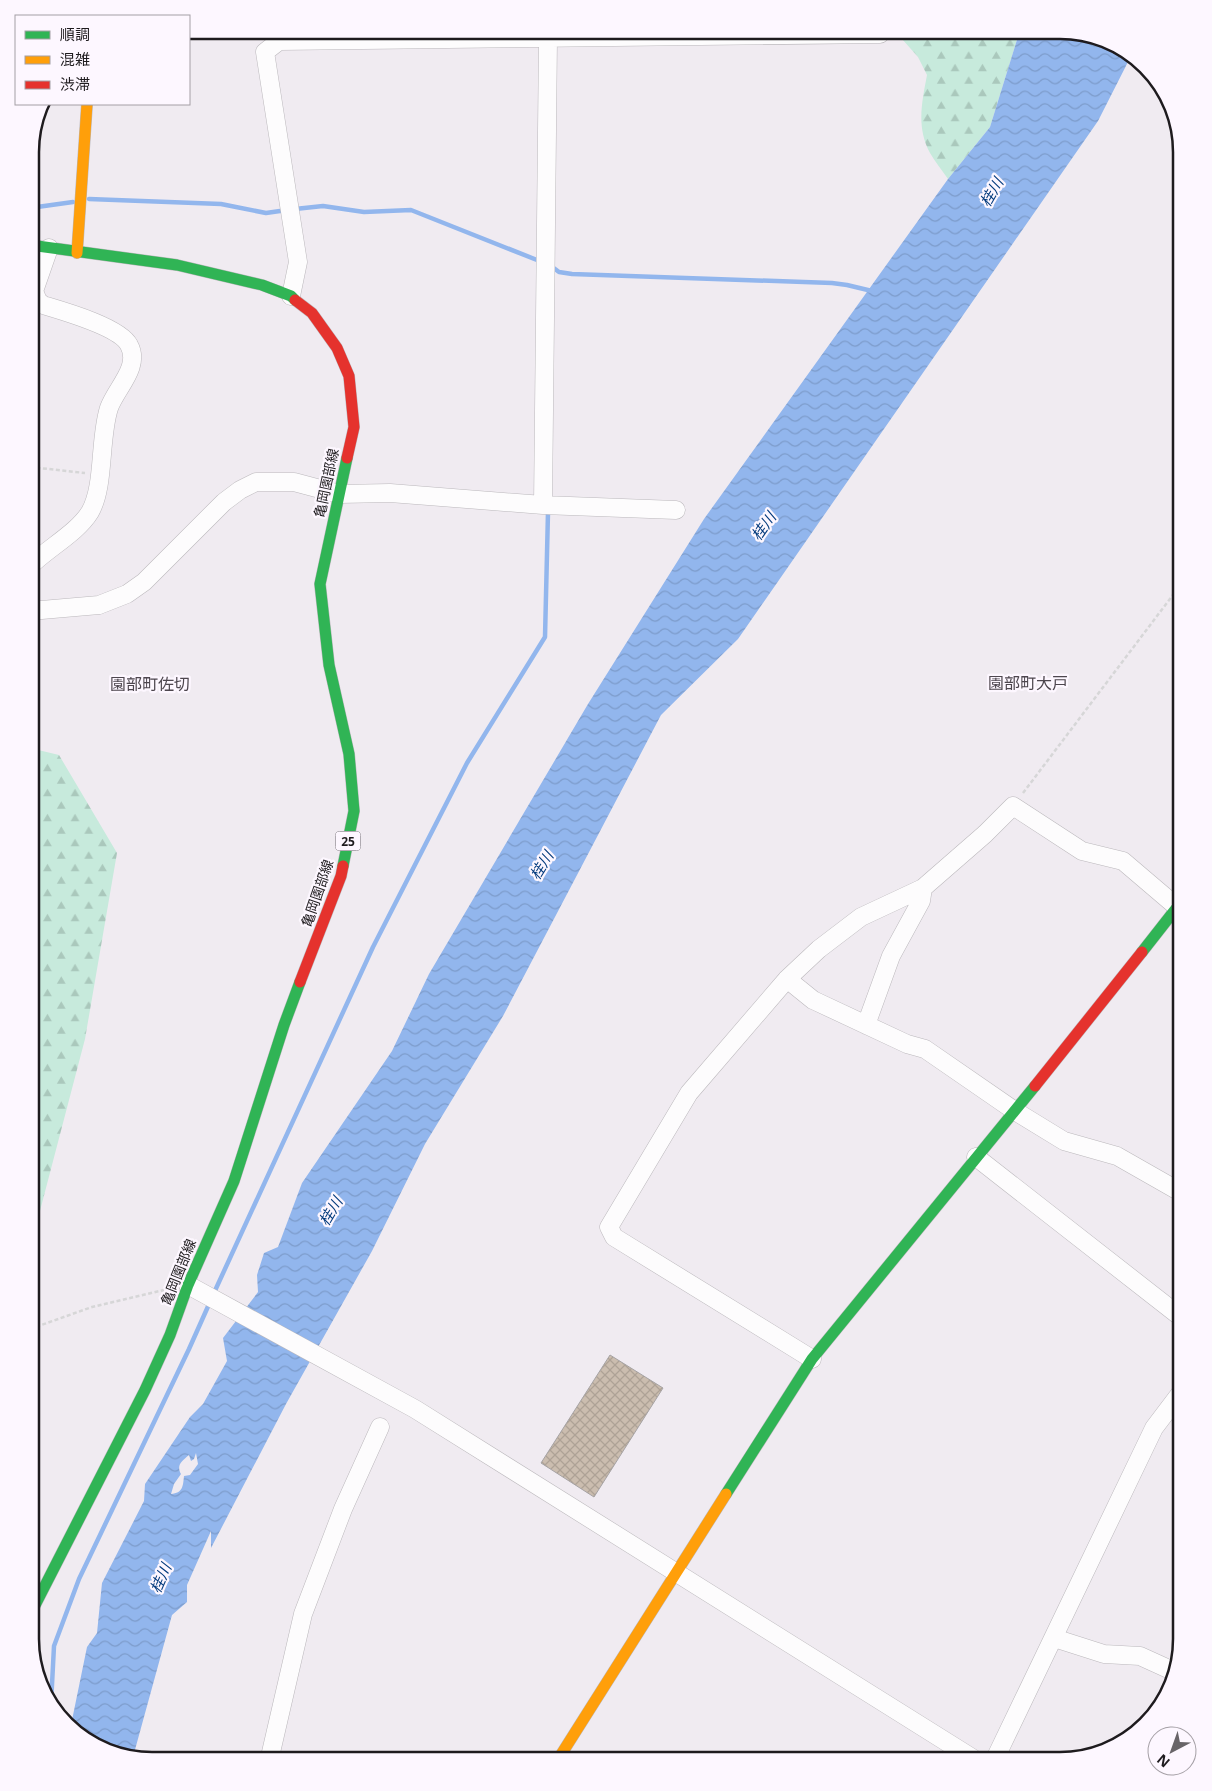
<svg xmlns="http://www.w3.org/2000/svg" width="1212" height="1791" font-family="'Open Sans','Noto Sans JP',sans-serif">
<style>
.forest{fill:url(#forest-firs)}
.water{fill:url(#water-waves);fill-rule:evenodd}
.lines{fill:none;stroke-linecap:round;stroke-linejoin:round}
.stream{stroke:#92b6ed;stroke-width:4.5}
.building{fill:url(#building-cross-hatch);stroke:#a6a3a4}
.street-casing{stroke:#bbb8bc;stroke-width:19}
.fast-casing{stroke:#bbb8bc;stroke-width:12}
.slow-casing{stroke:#bbb8bc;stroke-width:12}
.jam-casing{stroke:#bbb8bc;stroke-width:12}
.path{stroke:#d6d6d7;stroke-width:2.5;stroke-dasharray:4 2.5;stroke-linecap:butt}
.street{stroke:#fdfcfd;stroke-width:18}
.fast{stroke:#30b455;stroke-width:11}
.slow{stroke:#ff9f0a;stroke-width:11}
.jam{stroke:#e5322d;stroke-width:11}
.labels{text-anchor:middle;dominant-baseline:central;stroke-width:4.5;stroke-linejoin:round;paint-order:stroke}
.shield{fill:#fdf7ff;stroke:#615d62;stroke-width:1}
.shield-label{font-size:12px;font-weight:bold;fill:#1e1b1e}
.street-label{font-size:14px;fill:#1e1b1e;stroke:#fdf7ff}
.water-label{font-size:15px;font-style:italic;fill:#053c7e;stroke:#fdf7ff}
.quarter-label{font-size:16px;fill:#4d464e;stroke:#fdf7ff}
.rim{fill:none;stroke:#1e1b1e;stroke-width:2.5}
</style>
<defs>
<pattern id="forest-firs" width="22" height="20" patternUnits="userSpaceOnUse" patternTransform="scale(1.25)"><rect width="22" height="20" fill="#c7eadc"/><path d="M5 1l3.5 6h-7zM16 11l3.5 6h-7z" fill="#aac8bc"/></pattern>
<pattern id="water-waves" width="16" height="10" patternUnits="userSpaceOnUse" patternTransform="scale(1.25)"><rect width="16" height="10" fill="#92b6ed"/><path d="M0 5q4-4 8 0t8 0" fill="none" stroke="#7d9ccb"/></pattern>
<pattern id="building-cross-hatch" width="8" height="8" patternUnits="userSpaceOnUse" patternTransform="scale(1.25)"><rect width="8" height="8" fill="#cbbdaf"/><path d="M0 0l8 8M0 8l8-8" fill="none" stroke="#aea296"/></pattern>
</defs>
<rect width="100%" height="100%" fill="#f0ebf1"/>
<path class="forest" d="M894,30H1020L990,127L948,179C942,170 935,162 930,153C916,127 922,102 927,75L918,57Z
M30,748L59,755L117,853L85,1039L30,1249Z"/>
<path class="water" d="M1020,30H1068L1121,47L1131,56L1098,121L738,639L661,715L503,1016L425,1144L372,1251L286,1404L211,1548V1531L187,1585V1602L172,1615L133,1757L91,1744L71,1725L87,1647L97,1633L102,1583L144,1501L145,1484L190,1417L203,1404L227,1361L223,1338L258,1292L257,1275L264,1253L278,1247L302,1183L392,1051L429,974L588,704L704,519L948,179L990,127ZM196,1453L198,1464L190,1475L184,1476C183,1486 183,1493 171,1494L174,1484L181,1474C176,1465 182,1461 189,1455L191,1461L194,1459Z"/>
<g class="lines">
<path class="stream" d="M89,199L221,204L266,213L287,210
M30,208L73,202
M295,209L323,206L364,212L411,210L542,262
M551,266L559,272L572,274L832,283L847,285L872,291
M213,1295L373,947L467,763L545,637L548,512
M51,1704L54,1646L79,1579L189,1349L210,1302"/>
</g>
<path class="building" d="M610,1355L663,1388L594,1497L541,1463Z"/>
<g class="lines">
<defs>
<path id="street" d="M291,296L298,262L265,52L279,41L880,34
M543,505L548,38
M30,566C48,548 77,533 90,512C105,486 99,439 109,408C116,388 141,367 129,345C120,327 63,311 43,305L38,301L34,291L49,248
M30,611L99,605L127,594L144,582L224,502L240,490L256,482H294L339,494L390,493L543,505L676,510
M787,979L813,1000L907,1044L925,1049L1015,1111L1064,1141L1117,1156L1182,1193
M866,1025L891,956L921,901L923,888
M976,1157L1182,1318
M188,1285L415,1409L977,1761
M812,1359L614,1237L609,1227L689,1093L787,979L819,949L861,917L923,888L985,834L1013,806L1082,851L1123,861L1177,907
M1054,1638L1104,1654L1140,1656L1173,1671
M269,1761L303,1614L343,1509L380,1427
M994,1761L1154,1428L1182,1391"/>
<path id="fast" d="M30,245L177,265L262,285L291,296L295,300
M343,866L354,811L349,754L329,665L320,584L347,458
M1142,952L1182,901
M726,1494L812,1359L1035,1086
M30,1615L145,1390L170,1335L188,1285L234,1181L284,1025L300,982"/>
<path id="slow" d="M77,253L87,104
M557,1761L726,1494"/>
<path id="jam" d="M295,300L312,313L337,348L349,376L354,427L347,458
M300,982L341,876L343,866
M1035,1086L1142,952"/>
</defs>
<use href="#street" class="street-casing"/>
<use href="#fast" class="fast-casing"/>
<use href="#slow" class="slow-casing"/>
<use href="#jam" class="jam-casing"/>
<path class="path" d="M30,467L85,473
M1023,793L1182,583
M30,1329L92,1307L164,1290"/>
<use href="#street" class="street"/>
<use href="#fast" class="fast"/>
<use href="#slow" class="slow"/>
<use href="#jam" class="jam"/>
</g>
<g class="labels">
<rect class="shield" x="335.5" y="831.5" width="25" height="19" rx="4"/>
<g class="shield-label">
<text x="348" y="841">25</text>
</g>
<g class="street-label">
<text transform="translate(326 483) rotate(-78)">亀岡園部線</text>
<text transform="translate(317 893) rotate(-71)">亀岡園部線</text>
<text transform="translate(178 1272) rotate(-68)">亀岡園部線</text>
</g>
<g class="water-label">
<text transform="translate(991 192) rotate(-60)">桂川</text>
<text transform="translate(763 526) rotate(-55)">桂川</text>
<text transform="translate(541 865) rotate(-58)">桂川</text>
<text transform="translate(330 1211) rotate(-59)">桂川</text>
<text transform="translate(160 1578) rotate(-66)">桂川</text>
</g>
<g class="quarter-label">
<text x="1028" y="683">園部町大戸</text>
<text x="150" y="684">園部町佐切</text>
</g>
</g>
<path d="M0 0H1212V1791H0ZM152 39H1060A113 113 0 0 1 1173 152V1639A113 113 0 0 1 1060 1752H152A113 113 0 0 1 39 1639V152A113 113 0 0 1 152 39Z" fill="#fdf7ff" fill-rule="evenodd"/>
<path class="rim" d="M152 39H1060A113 113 0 0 1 1173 152V1639A113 113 0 0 1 1060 1752H152A113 113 0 0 1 39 1639V152A113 113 0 0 1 152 39Z"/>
<rect x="15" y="15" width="175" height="90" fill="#fdf7ff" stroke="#a49fa5"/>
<rect x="25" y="31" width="25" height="8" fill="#30b455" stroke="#a49fa5"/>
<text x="60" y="40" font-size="15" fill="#1e1b1e">順調</text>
<rect x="25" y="56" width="25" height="8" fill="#ff9f0a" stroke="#a49fa5"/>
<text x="60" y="65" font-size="15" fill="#1e1b1e">混雑</text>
<rect x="25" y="81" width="25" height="8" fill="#e5322d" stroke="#a49fa5"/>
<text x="60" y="90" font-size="15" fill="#1e1b1e">渋滞</text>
<g transform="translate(1172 1751) rotate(221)"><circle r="24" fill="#fdf7ff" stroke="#a49fa5"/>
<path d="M0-4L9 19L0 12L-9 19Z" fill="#686468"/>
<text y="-8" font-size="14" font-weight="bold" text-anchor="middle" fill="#1e1b1e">N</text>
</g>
</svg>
